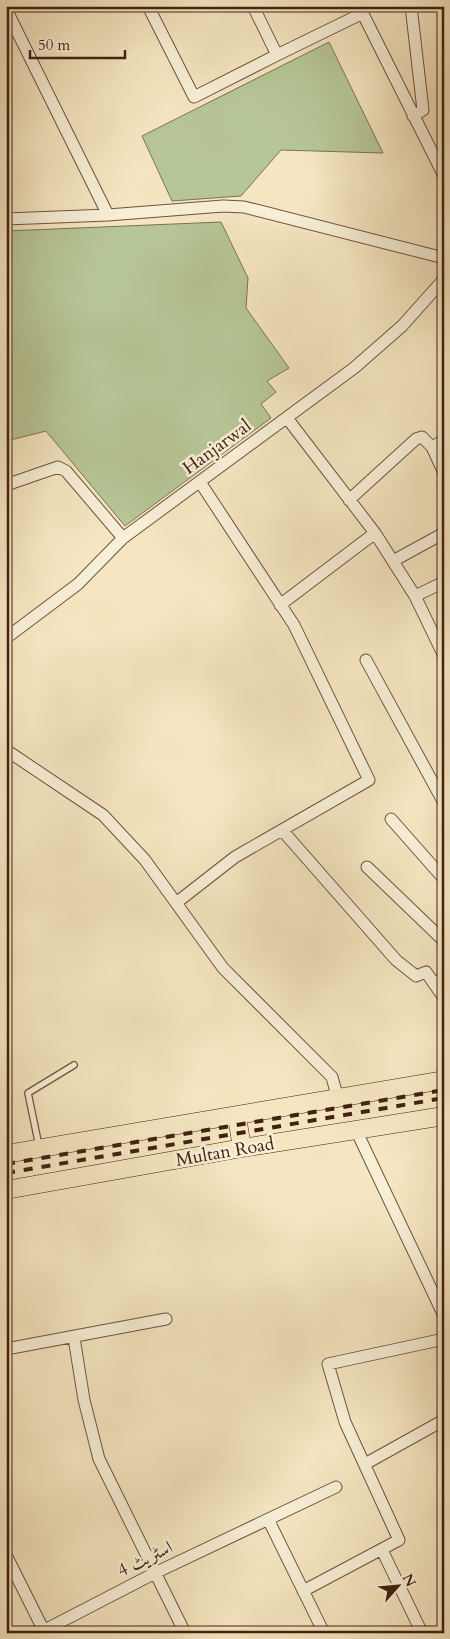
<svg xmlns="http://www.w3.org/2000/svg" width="450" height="1639" font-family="Cardo,Amiri,serif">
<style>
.green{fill:#b7c697;stroke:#7c7454}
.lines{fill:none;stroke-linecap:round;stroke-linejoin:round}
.lane-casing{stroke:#6e533e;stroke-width:8}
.street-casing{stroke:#6e533e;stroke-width:13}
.primary-casing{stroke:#412212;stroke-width:19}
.lane{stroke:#f8efd7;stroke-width:5.5}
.street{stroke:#f8efd7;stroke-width:11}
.primary{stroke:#f5e6c1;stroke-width:18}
.rail{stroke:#412212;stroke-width:4;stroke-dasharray:9 9;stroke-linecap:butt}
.labels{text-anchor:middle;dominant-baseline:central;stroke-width:5;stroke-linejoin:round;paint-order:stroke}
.street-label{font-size:18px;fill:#412212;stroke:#f8efd7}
</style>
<rect width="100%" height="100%" fill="#f5e6c1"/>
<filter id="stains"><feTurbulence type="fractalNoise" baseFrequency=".004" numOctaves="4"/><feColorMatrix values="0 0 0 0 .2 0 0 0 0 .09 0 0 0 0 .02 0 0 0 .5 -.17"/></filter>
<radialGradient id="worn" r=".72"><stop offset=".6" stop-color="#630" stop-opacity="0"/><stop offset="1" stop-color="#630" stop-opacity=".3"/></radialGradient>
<path class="green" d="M329,42L383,153L281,150L241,196L172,201L142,136Z
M221,222L248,278L246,308L289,368L267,381L276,392L261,404L271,418L125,526L46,431L6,441V231Z"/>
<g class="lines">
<defs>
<path id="lane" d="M39,1146L28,1093L74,1065"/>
<path id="street" d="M148,6L194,97L277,55
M253,6L277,55L363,13
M359,6L444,176
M411,6L423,110L413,116
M6,9L108,215L223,206L244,207L444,258
M6,219L108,215
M287,418L375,533L415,596L444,656
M432,447L444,440
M6,485L58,467L66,471L123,538
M349,500L416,439L422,437L432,447L444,473
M393,561L444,533
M415,596L444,582
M280,605L375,533
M6,638L78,584L123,538L354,368L402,326L444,279
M366,660L444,803
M6,750L103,815L145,860L223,968L332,1077L338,1099
M391,819L444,879
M282,830L396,960L416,976L426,972L444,998
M367,867L444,941
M176,903L235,857L369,780L294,625L200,482
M435,985L444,976
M356,1130L444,1316
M74,1338L84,1400L99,1459L185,1633
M6,1349L166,1319
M365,1464L444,1420
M268,1519L324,1633
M382,1550L422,1633
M6,1555L45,1633
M303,1591L399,1540L345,1422L328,1364L444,1339
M39,1633L155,1573L336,1487"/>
<path id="primary" d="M237,1117L242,1148
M6,1154L444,1080
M6,1190L242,1148L444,1116"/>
</defs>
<use href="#lane" class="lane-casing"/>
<use href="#street" class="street-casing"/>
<use href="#primary" class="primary-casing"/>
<use href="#lane" class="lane"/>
<use href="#street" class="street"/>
<use href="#primary" class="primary"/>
<path class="rail" d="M6,1164L444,1090
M6,1173L444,1098"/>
</g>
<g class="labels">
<g class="street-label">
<text transform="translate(217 447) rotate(-36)">Hanjarwal</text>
<text transform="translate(225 1152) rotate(-10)">Multan Road</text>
<text transform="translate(145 1559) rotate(-26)">اسٹریٹ 4</text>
</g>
</g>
<rect width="450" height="1639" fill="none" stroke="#f5e6c1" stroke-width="25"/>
<rect x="8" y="8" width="435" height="1624" fill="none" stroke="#412212" stroke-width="2.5"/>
<rect x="12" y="12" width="425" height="1614" fill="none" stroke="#412212"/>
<g transform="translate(398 1586) rotate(63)" stroke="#f8efd7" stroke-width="4" paint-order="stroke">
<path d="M0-4L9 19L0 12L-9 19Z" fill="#412212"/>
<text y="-8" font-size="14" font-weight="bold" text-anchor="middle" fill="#412212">N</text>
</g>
<path d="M30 50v8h95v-8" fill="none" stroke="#412212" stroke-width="2.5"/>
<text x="38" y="50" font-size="15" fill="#412212" stroke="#f8efd7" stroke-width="4" paint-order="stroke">50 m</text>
<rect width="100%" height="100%" filter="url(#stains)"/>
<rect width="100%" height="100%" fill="url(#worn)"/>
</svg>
